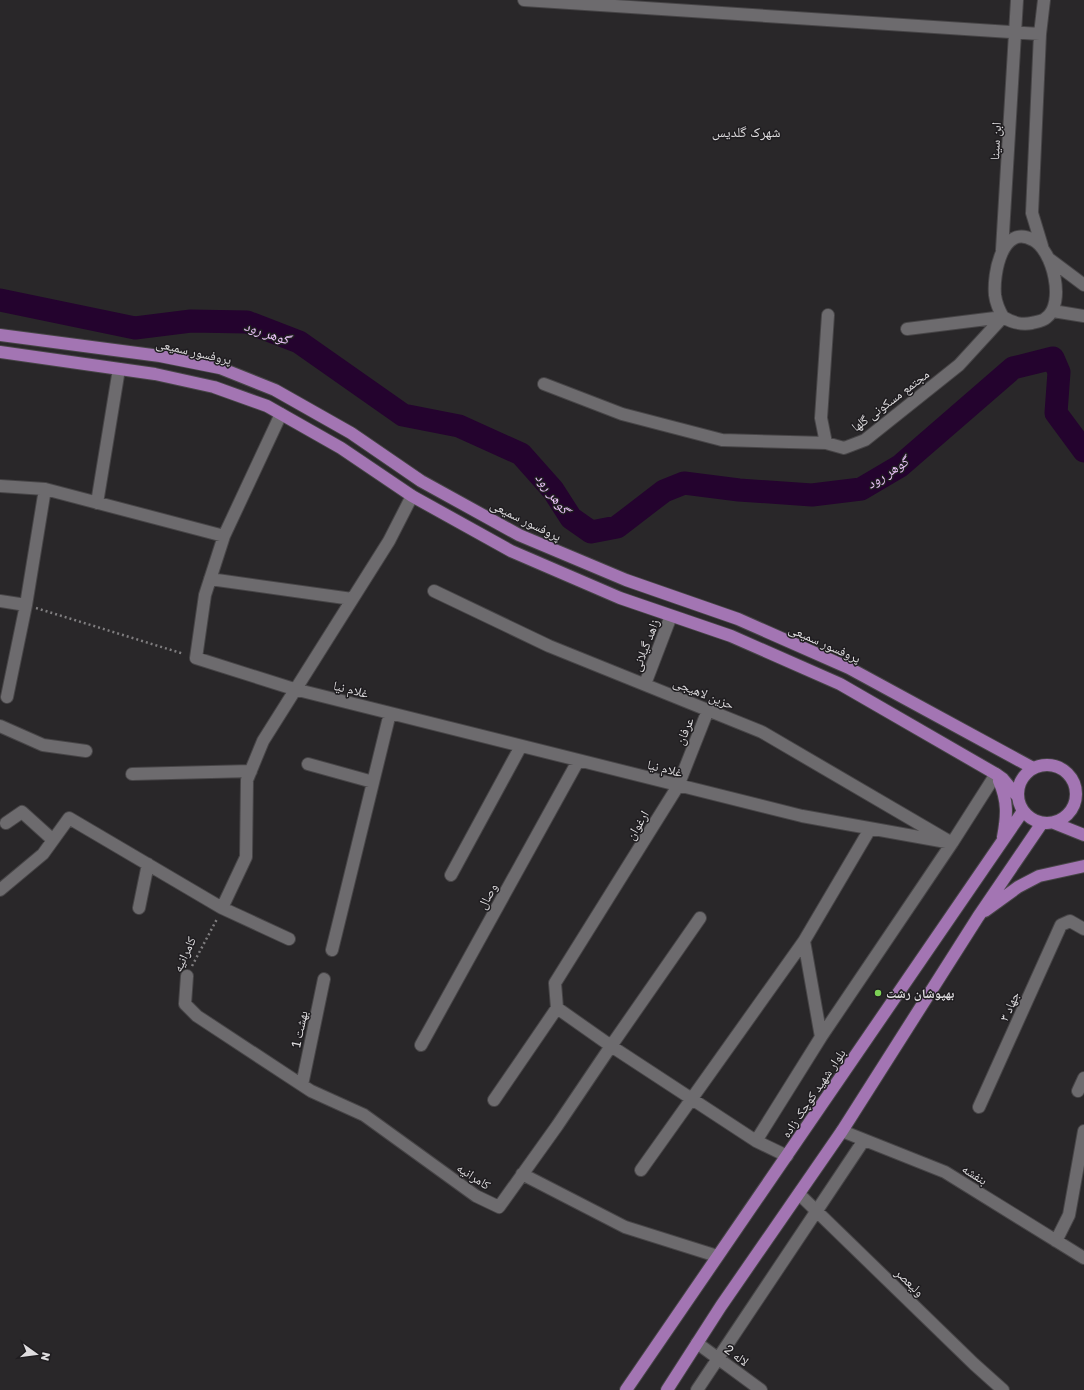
<svg xmlns="http://www.w3.org/2000/svg" width="1084" height="1390" font-family="'Golos Text','Noto Naskh Arabic',sans-serif">
<style>
.lines{fill:none;stroke-linecap:round;stroke-linejoin:round}
.river{stroke:#24032e;stroke-width:23}
.minor-casing{stroke:#474547;stroke-width:14}
.major-casing{stroke:#474547;stroke-width:14}
.path{stroke:#7f7d7f;stroke-width:2.5;stroke-dasharray:2 3;stroke-linecap:butt}
.minor{stroke:#6d6b6e;stroke-width:12}
.major{stroke:#a375b3;stroke-width:12}
.poi-dot{fill:#7cd155;stroke:#1f1d20;stroke-width:1.5}
.labels{text-anchor:middle;dominant-baseline:central;stroke-width:3;stroke-linejoin:round;paint-order:stroke}
.street-label{font-size:13px;fill:#dfdddf;stroke:#1f1d20}
.poi-label{font-size:13px;font-weight:bold;fill:#dfdddf;stroke:#1f1d20;text-anchor:start}
.neighbourhood-label{font-size:14px;fill:#dfdddf;stroke:#1f1d20}
.water-label{font-size:14px;font-style:italic;fill:#ebc4f9;stroke:#1f1d20}
</style>
<rect width="100%" height="100%" fill="#292729"/>
<g class="lines">
<path class="river" d="M0,300L135,328L191,321L247,322L299,342L403,415L459,426L521,454L553,490L571,518L591,532L617,527L664,491L684,483L739,490L812,495L861,489L900,466L1013,368L1053,358L1059,372L1056,413L1084,451"/>
<defs>
<path id="minor" d="M524,0L1040,34
M1042,246L1032,213L1040,34L1044,0
M1002,250L1017,0
M1048,258L1084,285
M1053,311L1084,316
M828,315L821,418L826,443L844,448L865,440L959,365L1003,317
M907,329L1003,317C1013,323 1021,325 1032,323C1036,322 1043,321 1046,318C1066,304 1053,250 1033,240C1002,223 993,274 995,295C996,303 999,310 1003,317
M544,384L622,414L722,440L826,443
M281,414L224,536L205,595L196,658L294,689L802,816L952,843L996,774
M0,486L45,489L224,536
M97,503L119,369
M210,579L352,599
M434,591L549,646L762,732L952,843L821,1037L756,1141
M0,601L26,605
M645,684L671,616
M7,697L26,605L45,489
M0,726L43,745L86,751
M308,764L373,782
M132,774L251,771
M6,823L22,812L53,840
M451,875L521,746
M0,890L43,854L69,818L222,908L289,939
M139,908L148,864
M222,908L246,857L247,780L263,741L389,541L412,496
M332,950L390,713
M187,976L185,1004L197,1016L311,1091L364,1115L476,1196L499,1207L557,1126L611,1046L756,1141L787,1156
M557,1008L555,983L678,786L708,710
M821,1037L804,941L870,829
M421,1045L578,761
M302,1085L324,979
M1078,1091L1084,1078
M494,1100L557,1008L611,1046L700,918
M979,1107L1061,925L1070,921L1084,929
M842,1131L945,1172L1084,1258
M641,1170L804,941
M522,1174L625,1227L717,1256
M799,1194L974,1364L1003,1390
M1056,1241L1069,1215L1084,1131
M697,1343L761,1390
M697,1390L864,1140"/>
<path id="major" d="M0,335L160,356L220,368L275,390L351,433L421,481L519,535L626,580L738,619L849,668L1033,768
M0,352L155,374L214,387L267,406L341,448L412,496L511,551L620,598L731,636L840,684L996,774L1003,779L1018,797
M1018 794a29 29 0 1 1 58 0a29 29 0 1 1-58 0Z
M999,781C1008,801 1007,816 1003,837
M1054,823L1084,835
M985,911L1018,887L1039,876L1084,866
M626,1390L1023,811
M667,1390L721,1306L842,1131L978,917L1042,823"/>
</defs>
<use href="#minor" class="minor-casing"/>
<use href="#major" class="major-casing"/>
<path class="path" d="M36,608L184,654
M192,966L217,919"/>
<use href="#minor" class="minor"/>
<use href="#major" class="major"/>
</g>
<circle class="poi-dot" cx="878" cy="993" r="4"/>
<g class="labels">
<g class="street-label">
<text transform="translate(995 141) rotate(-87)">ابن سینا</text>
<text transform="translate(194 351) rotate(13)">پروفسور سمیعی</text>
<text transform="translate(890 400) rotate(-37)">مجتمع مسکونی گلها</text>
<text transform="translate(526 520) rotate(26)">پروفسور سمیعی</text>
<text transform="translate(825 643) rotate(24)">پروفسور سمیعی</text>
<text transform="translate(645 645) rotate(-69)">زاهد گیلانی</text>
<text transform="translate(351 689) rotate(14)">غلام نیا</text>
<text transform="translate(704 693) rotate(22)">حزین لاهیجی</text>
<text transform="translate(684 731) rotate(-68)">عرفان</text>
<text transform="translate(665 768) rotate(14)">غلام نیا</text>
<text transform="translate(637 825) rotate(-59)">ارغوان</text>
<text transform="translate(487 896) rotate(-61)">وصال</text>
<text transform="translate(184 954) rotate(-65)">کامرانیه</text>
<text transform="translate(1009 1006) rotate(-66)">جهاد ۳</text>
<text transform="translate(299 1029) rotate(-78)">بهشت 1</text>
<text transform="translate(813 1093) rotate(-56)">بلوار شهید کوچک زاده</text>
<text transform="translate(975 1174) rotate(32)">بنفشه</text>
<text transform="translate(474 1176) rotate(33)">کامرانیه</text>
<text transform="translate(910 1282) rotate(44)">ولیعصر</text>
<text transform="translate(737 1355) rotate(36)">لاله 2</text>
</g>
<g class="poi-label">
<text x="886" y="993">بهپوشان رشت</text>
</g>
<g class="neighbourhood-label">
<text x="746" y="131">شهرک گلدیس</text>
</g>
<g class="water-label">
<text transform="translate(267 332) rotate(19)">گوهر رود</text>
<text transform="translate(887 472) rotate(-33)">گوهر رود</text>
<text transform="translate(553 493) rotate(53)">گوهر رود</text>
</g>
</g>
<g transform="translate(36 1354) rotate(104)" stroke="#1f1d20" stroke-width="3" paint-order="stroke">
<path d="M0-3L7 15L0 10L-7 15Z" fill="#dfdddf"/>
<text y="-6" font-size="11" font-weight="bold" text-anchor="middle" fill="#dfdddf">N</text>
</g>
</svg>
